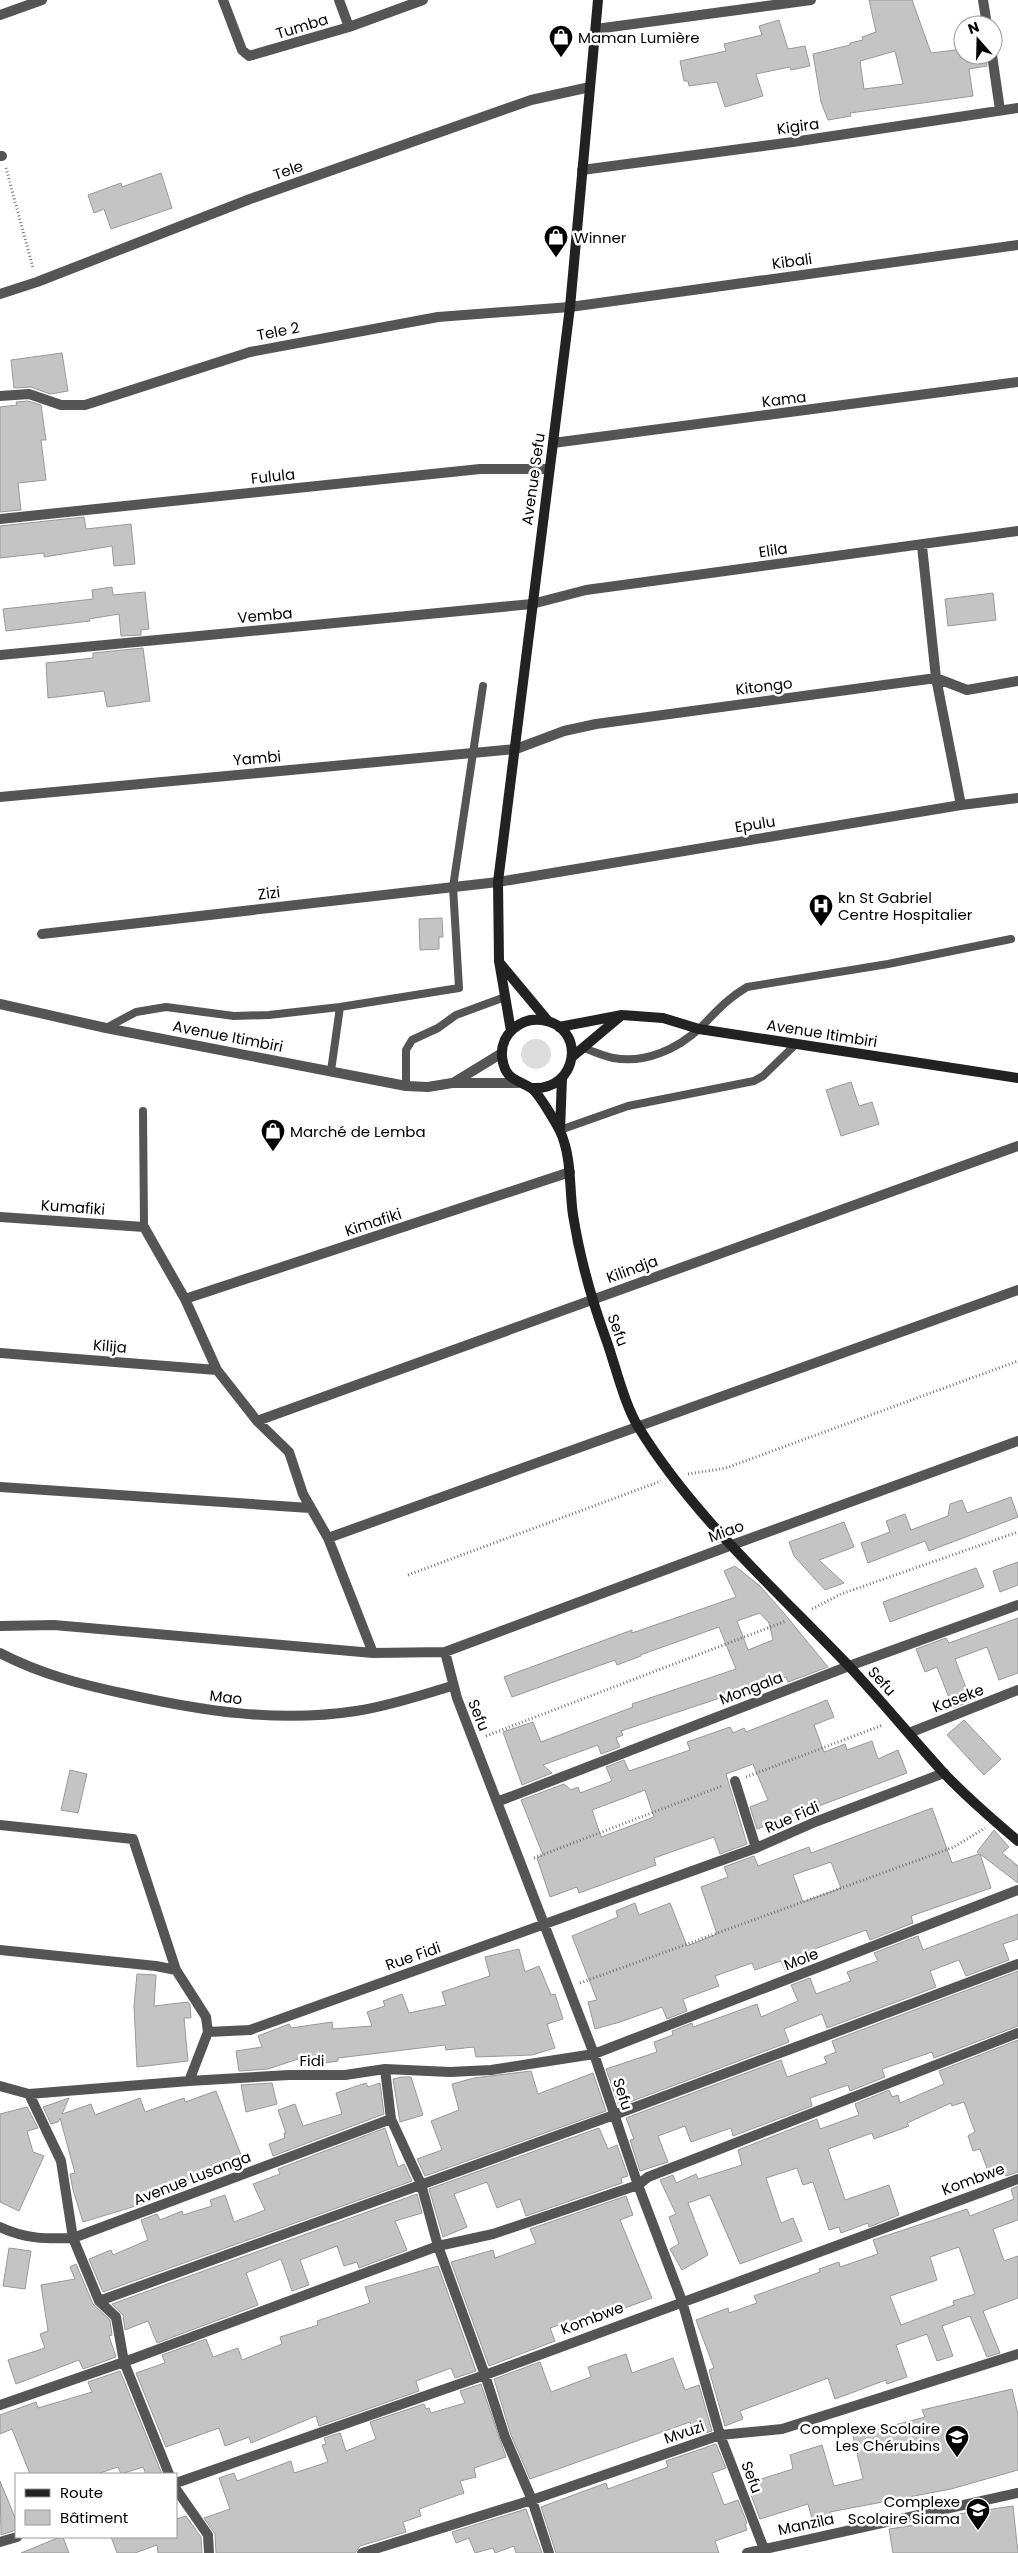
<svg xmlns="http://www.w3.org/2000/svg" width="1018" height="2553" font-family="Poppins,sans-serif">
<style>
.green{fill:#dcdcdc}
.building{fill:#c4c4c4;stroke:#999;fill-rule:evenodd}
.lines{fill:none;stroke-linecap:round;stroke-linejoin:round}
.path{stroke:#777;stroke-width:3;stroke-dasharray:1 2.5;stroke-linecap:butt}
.lane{stroke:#555;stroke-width:8}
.street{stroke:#555;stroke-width:10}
.secondary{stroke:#222;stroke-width:10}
.labels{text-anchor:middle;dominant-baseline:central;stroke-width:5;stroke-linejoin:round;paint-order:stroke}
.street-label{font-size:15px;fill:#000;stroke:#fff}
.poi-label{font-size:15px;fill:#000;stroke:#fff;text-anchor:start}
</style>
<rect width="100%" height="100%" fill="#fff"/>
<path class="green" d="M521 1054a15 15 0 1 1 30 0a15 15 0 1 1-30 0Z"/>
<path class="building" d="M869,0H912L931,53L963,49V55H985L987,66L969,69L973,96L850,113L851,116L828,120L821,102L813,54L850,45V43L863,40L862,37L876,32ZM895,51L903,84L864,89L860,61Z
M779,20L788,49L805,46L810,66L791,70L790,67L756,74L763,96L725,107L717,82L689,86L688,81H684L680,61L726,51L724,44L762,35L759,26Z
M161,173L172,208L111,229L104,209L94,213L88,195L121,183L122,187Z
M62,353L68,391L50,394L31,387L14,388L11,360Z
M28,401L41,405L46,440H41L46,480L18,483L21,510L0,512V407L17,405L16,402Z
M84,517L86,529L131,524L135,564L114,566L112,546L44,557V553L0,558V526Z
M112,587L113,595L145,592L149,629L141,630V635L121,636L119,614L89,619L90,621L6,631L3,609L93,599L92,590Z
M993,593L996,620L948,626L945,599Z
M143,648L150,701L107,707L104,691L48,698L46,663L93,658V653Z
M442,918L443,937H439V949L420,950L419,919Z
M851,1082L859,1106L872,1102L879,1124L841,1136L826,1090Z
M1011,1497L1018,1517L929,1551L925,1541L868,1563L861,1543L890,1532L886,1521L905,1514L911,1530L948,1516L950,1504L962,1500L967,1513Z
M844,1522L854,1547L819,1560L844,1583L825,1590L794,1556L789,1542Z
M1018,1562V1585L1000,1592L993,1571Z
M735,1566L760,1586L783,1612L828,1667L788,1682L786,1677L746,1693L744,1690L621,1731L623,1735L616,1738L620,1747L601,1754L598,1745L543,1765L552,1773L522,1785L503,1732L533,1722L541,1742L633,1707L632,1704L736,1669L719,1627L640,1655L641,1656L617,1665L615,1660L512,1697L504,1677L632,1630V1633L736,1597L724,1571ZM760,1613L769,1623L773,1640L748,1650L737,1621Z
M976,1568L984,1587L890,1622L883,1602Z
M1018,1618V1673L999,1680L987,1647L955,1659L971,1701L953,1708L937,1667L925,1672L916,1649L946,1638L949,1643Z
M827,1700L834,1717L814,1725L824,1752L845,1744L847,1750L872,1741L878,1759L898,1750L907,1773L757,1829L750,1807L768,1800L753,1764L726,1774L747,1844L720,1854L714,1837L654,1858L656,1865L579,1893L577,1887L550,1897L537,1858L543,1855L521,1800L564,1784L571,1790L578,1787L580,1793L612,1781L606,1767L624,1760L629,1771L690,1750L687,1742L730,1727L733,1733L744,1728L746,1732ZM645,1790L654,1817L601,1837L592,1810Z
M964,1720L1001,1759L984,1775L947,1735Z
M70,1770L87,1774L78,1813L61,1810Z
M932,1808L952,1863L979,1854L977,1852L994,1830L1009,1847L1002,1853L1018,1866V1883L980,1854L991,1888L911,1916L913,1923L870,1940L866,1930L801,1954L805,1965L786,1972L781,1961L755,1970L752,1963L715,1976L719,1986L683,1999L687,2011L667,2019L662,2007L620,2022L595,2029L588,2002L597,2000L572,1936L618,1917L616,1911L635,1903L639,1915L670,1903L687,1946L717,1934L701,1887L728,1877L724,1867L754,1856L758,1866L809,1847L811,1853ZM831,1862L841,1888L803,1902L793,1875Z
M1018,1914V1939L1003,1944L1009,1960L966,1976L959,1960L930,1971L936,1987L827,2028L822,2014L784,2029L789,2042L619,2106L606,2069L657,2052L654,2042L673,2035L672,2031L692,2023L693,2027L757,2004L761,2017L798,2001L791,1985L810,1978L816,1994L851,1981L847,1972L878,1961L874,1953L918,1936L923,1950Z
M519,1949L525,1972L539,1966L551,1995L555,1994L563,2019L547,2024L555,2048L532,2055L476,2057L474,2047L446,2050L445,2045L338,2058V2061L305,2066L304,2057L268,2069L239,2071L236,2051L262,2047L258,2036L289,2024L291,2028L332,2022L333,2029L372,2026L367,2012L385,2006L383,2001L402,1994L409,2013L446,2005L442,1992L490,1976L485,1957Z
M1018,1971V2026L934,2058L932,2052L882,2069L885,2077L850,2091L848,2085L810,2098L812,2106L733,2136L731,2128L691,2142L685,2126L658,2136L668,2162L640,2171L630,2140L634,2139L626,2118L781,2060L787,2077L827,2063L824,2057L836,2052L832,2041Z
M137,1974L156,1975L154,2006L188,2002L190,2005L191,2018H184L188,2061L137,2067L134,2006Z
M1018,2040V2172L1006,2176L1004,2172L1001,2173L999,2167L988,2171L980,2149L973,2151L968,2136L975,2132L964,2102L952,2106L951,2103L907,2123L909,2126L874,2139L872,2133L828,2149L845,2200L889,2185L899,2215L869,2227L868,2223L841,2233L839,2227L829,2230L813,2182L803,2185L797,2168L766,2178L781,2223L793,2218L802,2241L740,2264L710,2195L688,2203L708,2255L682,2270L670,2249L679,2244L669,2217L676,2214L660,2180L673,2175L676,2183L696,2174L698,2179L742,2165L738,2150L817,2119L820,2129L859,2115L855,2104L889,2090L892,2097L898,2095L900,2103L944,2084L939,2071Z
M531,2071L538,2094L593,2073L606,2111L425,2176L417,2159L442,2150L431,2121L459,2110L452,2084L474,2078Z
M402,2077H411L423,2115L400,2122L393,2079Z
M272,2083L277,2104L246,2112L241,2085Z
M366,2083L368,2087L380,2083L384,2114L273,2156L269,2144L285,2138L284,2133H286L278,2110L295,2104L303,2126L342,2114L336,2093Z
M216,2091L243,2160L149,2193L152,2201L83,2222L73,2190L70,2174L75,2173L60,2118L58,2122L51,2124L43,2107L69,2098L62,2114L91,2104L95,2115L140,2098L145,2112L184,2098L185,2102Z
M27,2107L38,2128L27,2131L33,2152L44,2156L19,2211L0,2202V2114Z
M385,2128L398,2167L404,2164L412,2181L103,2292L89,2259L111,2250L113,2255L148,2240L141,2220L157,2214L160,2220L182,2211L183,2215L212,2206L210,2200L225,2195L234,2222L265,2210L253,2184L280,2174L278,2169Z
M599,2128L608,2149L617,2145L628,2176L621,2178L622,2183L526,2216L520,2199L497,2208L487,2182L454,2194L467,2227L443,2237L429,2189Z
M1018,2186V2220L993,2229L1004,2261L1018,2256V2298L983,2311L1000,2353L987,2357L970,2316L942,2326L953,2356L937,2361L927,2334L896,2345L907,2377L887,2384L886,2380L835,2399L828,2378L740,2411L743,2419L725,2426L709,2370L714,2368L696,2320L728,2308L729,2313L757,2303L754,2296L820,2272L819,2269L839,2262L840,2267L878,2254L873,2240L967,2209L970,2216L1014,2199L1011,2189ZM959,2247L975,2294L953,2301L954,2305L901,2325L890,2296L937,2280L930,2257Z
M417,2194L422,2213L395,2221L407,2250L359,2268L357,2262L344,2266L337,2246L300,2260L309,2285L292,2291L281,2259L246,2273L258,2305L157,2343L148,2321L125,2330L123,2315L112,2304Z
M626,2196L633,2215L620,2220L652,2298L581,2324L579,2318L550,2328L555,2341L489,2366L451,2262L493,2250L495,2258L536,2243L530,2229Z
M9,2248L31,2251L25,2289L3,2286Z
M76,2264L93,2304L110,2320L112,2335L109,2336L116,2357L83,2369L79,2360L16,2384L8,2360L45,2348L40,2334L48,2331L41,2285L75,2279L70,2267Z
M438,2266L476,2371L455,2378L451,2368L416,2381L419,2391L319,2426L316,2416L251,2443L249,2437L225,2446L219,2428L166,2447L136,2373L165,2363L162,2355L206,2339L213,2357L238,2348L242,2360L282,2344L280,2337L318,2325L317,2321L370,2303L365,2287Z
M626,2354L632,2373L673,2358L685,2390L699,2385L712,2431L695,2436L690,2422L530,2479L511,2435L494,2379L540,2362L551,2392L591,2377L588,2367Z
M120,2371L162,2474H146L143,2467L121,2474L118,2467L97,2474H30L12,2429L0,2434V2415L36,2402L38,2408L92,2392L88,2382Z
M481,2384L506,2457L474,2468L476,2477L460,2481L464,2493L419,2509L421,2516L403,2522L406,2532L360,2546L355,2553H216L215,2534L204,2518L230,2509L219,2478L234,2473L237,2481L291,2461L294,2473L328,2462L322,2445L326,2444L324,2438L340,2433L346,2451L376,2439L370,2422L424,2404L426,2409L429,2408L431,2413L465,2403L460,2391Z
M1012,2389L1018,2414V2470L951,2489L830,2512V2515L812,2519L808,2504L760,2519L751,2495L758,2492L755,2481L793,2469L790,2455L822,2445L834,2486L863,2479L853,2436L925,2417L922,2410Z
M716,2444L726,2468L712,2473L724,2505L738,2500L747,2523L745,2524L747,2530L715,2541L719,2553H556L541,2507L606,2483L608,2489L668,2467L666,2461Z
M0,2481L16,2520V2530L1,2535Z
M1013,2506L1018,2553H893L889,2529L960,2518L959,2514Z
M526,2509L542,2553H516L514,2546L495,2553L493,2548L475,2553L469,2538L456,2543L452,2532Z
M186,2516L201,2537L202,2553H158L157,2545L135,2553H117L111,2537H176V2519Z
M60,2537H63L69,2553H21Z"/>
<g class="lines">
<path class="path" d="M6,168L33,268
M688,1474L726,1468L1018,1361
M408,1575L661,1481
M812,1609L841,1594L1018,1532
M486,1736L786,1621
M746,1777L883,1725
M534,1858L722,1786
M580,1983L954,1847L985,1828"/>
<path class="lane" d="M106,1028L136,1012L166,1007L234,1016L269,1015L340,1007L459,988L453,887L483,686
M583,1048C593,1051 603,1056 613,1058C645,1064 678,1049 701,1027C716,1012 728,998 747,987L888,964L1011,939
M331,1071L340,1007
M406,1086V1050L412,1040L438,1028L456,1015L505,997
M143,1111L144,1227
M560,1130L628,1106L754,1081L763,1076L796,1044"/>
<path class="street" d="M223,0L242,50L249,56L349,27L423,0
M339,0L349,27
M983,0L987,25
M0,15L42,0
M596,29L811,0
M992,55L1000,110
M0,156H2
M582,170L793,142L1018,108
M0,294L37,282L250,199L531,100L590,87
M0,396L29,394L61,405H85L250,352L438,317L570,307L1018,245
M553,443L1018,382
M0,519L480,469H549
M922,546L936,678L961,805
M0,655L532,604L586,590L1018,531
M0,797L516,749L564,731L596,724L936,678L967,690L1018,681
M42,934L498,882L961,805L1018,798
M0,1004L106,1028L406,1086L428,1087L452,1083H518
M453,1083L502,1053
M0,1217L144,1227L185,1299L217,1370L257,1421L289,1452L303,1494L328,1538L373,1653
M185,1299L570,1172
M0,1353L217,1370
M257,1421L1018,1146
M0,1487L310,1508
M328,1538L1018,1290
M0,1626L54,1625L373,1653L445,1652L732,1545L1018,1441
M445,1652L457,1698L594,2054L638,2185L682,2301L720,2435L764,2549
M0,1653C40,1674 83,1685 126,1694C202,1711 279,1723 356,1711C389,1706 421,1695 452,1686
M909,1733L1018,1690
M735,1781L756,1848
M497,1802L849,1666L1018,1605
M0,1825L133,1839L176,1970L206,2017L208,2032L250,2030L756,1848L815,1822L944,1773
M0,1950L156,1966L176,1970
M385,2069L391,2119L421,2184L438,2246L485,2375L505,2437L532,2500L549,2553
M189,2081L208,2032
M0,2086L29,2094L189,2081L289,2075H345L385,2069L450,2072L491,2070L594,2054L1018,1890
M29,2094L61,2161L73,2238L99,2301L116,2317L124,2362L169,2474
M0,2227C25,2239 46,2239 73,2238L391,2119
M99,2301L614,2115L1018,1964
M0,2405L124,2362L438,2246L493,2234L638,2185L648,2177L1018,2033
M176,2483L485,2375L1018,2179
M176,2489L208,2535L209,2553
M0,2542L17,2537
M362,2553L532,2500L720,2435L782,2429L1018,2354
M747,2553L1018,2493"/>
<path class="secondary" d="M499,962L548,1021
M559,1027L622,1015L663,1018L699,1029L1018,1078
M511,1031L499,961L498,882L570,307L598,0
M572,1057L622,1015
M532,1088C579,1091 587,1026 542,1020C520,1017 500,1035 502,1057C505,1080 516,1079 531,1088C538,1092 556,1123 560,1131C572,1157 569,1187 573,1215C580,1259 592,1301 607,1342C616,1368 625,1406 639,1428C693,1516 776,1590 847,1664C880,1699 910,1736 942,1771C965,1796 992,1819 1018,1841
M560,1130L562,1078"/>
</g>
<defs>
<symbol id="shop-pin" viewBox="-11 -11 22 30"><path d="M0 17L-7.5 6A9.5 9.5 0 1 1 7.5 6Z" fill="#000" stroke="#fff"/><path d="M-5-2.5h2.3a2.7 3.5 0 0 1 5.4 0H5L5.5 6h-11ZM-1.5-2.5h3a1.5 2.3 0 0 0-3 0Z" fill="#fff"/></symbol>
<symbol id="hospital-pin" viewBox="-11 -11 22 30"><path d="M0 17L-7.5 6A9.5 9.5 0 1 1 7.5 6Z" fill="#000" stroke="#fff"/><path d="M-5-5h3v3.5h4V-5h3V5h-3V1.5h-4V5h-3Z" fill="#fff"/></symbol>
<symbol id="school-pin" viewBox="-11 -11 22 30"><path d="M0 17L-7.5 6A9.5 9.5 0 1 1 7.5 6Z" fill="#000" stroke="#fff"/><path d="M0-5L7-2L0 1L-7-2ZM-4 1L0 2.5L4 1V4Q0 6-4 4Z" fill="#fff"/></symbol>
</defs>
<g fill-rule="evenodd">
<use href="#shop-pin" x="547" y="23" width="28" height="38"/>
<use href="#shop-pin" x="542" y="223" width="28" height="38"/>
<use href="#hospital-pin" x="807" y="892" width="28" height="38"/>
<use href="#shop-pin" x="259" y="1117" width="28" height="38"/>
<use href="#school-pin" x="943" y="2423" width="28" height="38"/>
<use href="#school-pin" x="964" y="2496" width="28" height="38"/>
</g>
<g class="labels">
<g class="street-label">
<text transform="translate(302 26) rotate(-17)">Tumba</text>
<text transform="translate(798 126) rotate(-8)">Kigira</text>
<text transform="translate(288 170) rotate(-19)">Tele</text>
<text transform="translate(792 261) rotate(-8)">Kibali</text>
<text transform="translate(278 331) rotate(-11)">Tele 2</text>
<text transform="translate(784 399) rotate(-7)">Kama</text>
<text transform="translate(273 476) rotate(-6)">Fulula</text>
<text transform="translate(533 479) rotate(-82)">Avenue Sefu</text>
<text transform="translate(773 550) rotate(-8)">Elila</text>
<text transform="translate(265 615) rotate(-5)">Vemba</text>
<text transform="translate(764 686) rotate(-7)">Kitongo</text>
<text transform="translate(257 758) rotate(-5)">Yambi</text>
<text transform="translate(755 824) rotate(-9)">Epulu</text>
<text transform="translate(269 893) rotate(-7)">Zizi</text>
<text transform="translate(822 1033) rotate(9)">Avenue Itimbiri</text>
<text transform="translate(228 1036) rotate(11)">Avenue Itimbiri</text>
<text transform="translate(73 1207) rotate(4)">Kumafiki</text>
<text transform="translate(373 1222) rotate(-18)">Kimafiki</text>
<text transform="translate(632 1269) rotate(-20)">Kilindja</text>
<text transform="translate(618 1330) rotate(70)">Sefu</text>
<text transform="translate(110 1346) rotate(5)">Kilija</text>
<text transform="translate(726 1531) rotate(-20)">Miao</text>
<text transform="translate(882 1681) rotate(48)">Sefu</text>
<text transform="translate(751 1688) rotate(-21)">Mongala</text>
<text transform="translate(226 1697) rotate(7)">Mao</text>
<text transform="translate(958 1698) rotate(-21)">Kaseke</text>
<text transform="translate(479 1715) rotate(68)">Sefu</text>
<text transform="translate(792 1817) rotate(-23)">Rue Fidi</text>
<text transform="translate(413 1956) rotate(-19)">Rue Fidi</text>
<text transform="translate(801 1959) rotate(-21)">Mole</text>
<text x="312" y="2060">Fidi</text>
<text transform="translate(623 2094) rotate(72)">Sefu</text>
<text transform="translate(192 2178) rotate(-21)">Avenue Lusanga</text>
<text transform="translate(973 2179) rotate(-20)">Kombwe</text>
<text transform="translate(592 2318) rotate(-21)">Kombwe</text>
<text transform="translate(684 2432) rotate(-19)">Mvuzi</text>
<text transform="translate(752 2477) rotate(69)">Sefu</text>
<text transform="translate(806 2524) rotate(-12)">Manzila</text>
</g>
<g class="poi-label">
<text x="578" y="37">Maman Lumière</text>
<text x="574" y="237">Winner</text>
<text x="838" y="897">kn St Gabriel<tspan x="838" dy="17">Centre Hospitalier</tspan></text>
<text x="290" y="1131">Marché de Lemba</text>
<text x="940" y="2428" text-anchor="end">Complexe Scolaire<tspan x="940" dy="17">Les Chérubins</tspan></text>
<text x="960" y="2501" text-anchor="end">Complexe<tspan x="960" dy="17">Scolaire Siama</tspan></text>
</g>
</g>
<rect x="15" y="2473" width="162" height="65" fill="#ffffff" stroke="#999999"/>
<rect x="25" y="2489" width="25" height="8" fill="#222222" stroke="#999999"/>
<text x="60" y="2498" font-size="15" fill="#000000">Route</text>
<rect x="25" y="2510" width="25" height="15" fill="#c4c4c4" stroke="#999999"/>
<text x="60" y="2523" font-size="15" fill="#000000">Bâtiment</text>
<g transform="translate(978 40) rotate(340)"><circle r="24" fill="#ffffff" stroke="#999999"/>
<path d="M0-4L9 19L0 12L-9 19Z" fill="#000000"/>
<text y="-8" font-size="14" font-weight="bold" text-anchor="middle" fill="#000000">N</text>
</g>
</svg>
